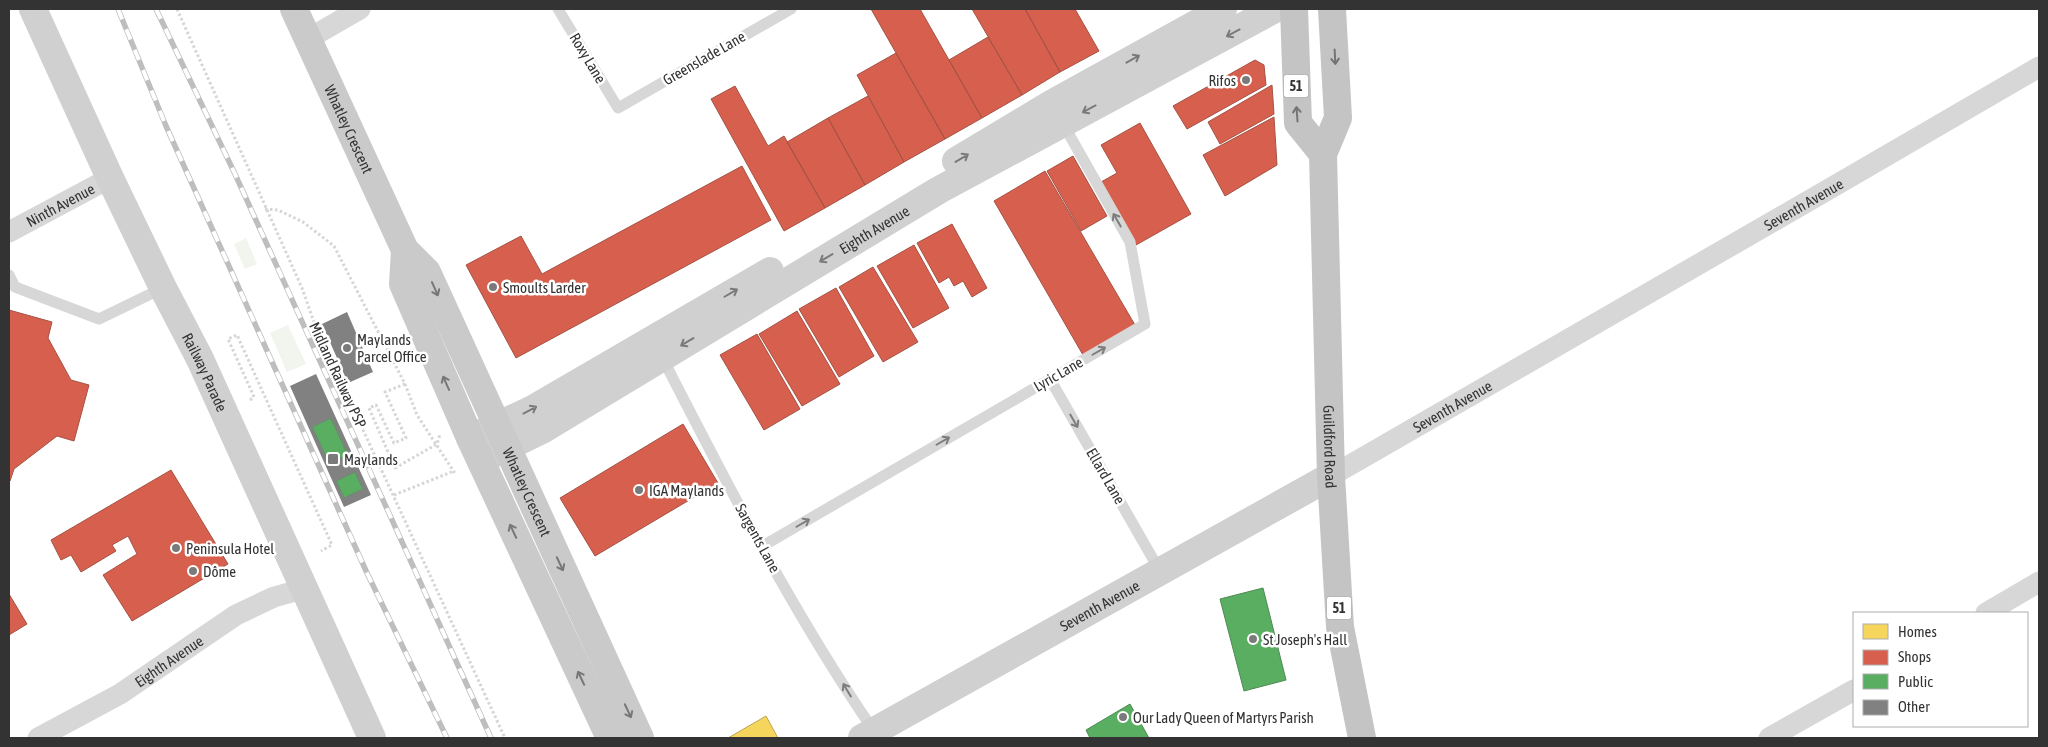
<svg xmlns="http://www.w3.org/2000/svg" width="2048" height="747" font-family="'Asap Condensed',sans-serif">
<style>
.green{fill:#f1f5ed}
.homes{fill:#f6d55c;stroke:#bca450}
.shops{fill:#d6604d;stroke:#a55245}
.public{fill:#5aae61;stroke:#4e8953}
.building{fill:#818181;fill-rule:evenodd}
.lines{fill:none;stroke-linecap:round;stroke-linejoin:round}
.path{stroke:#d6d6d6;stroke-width:3;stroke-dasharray:2.5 2.5;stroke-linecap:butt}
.lane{stroke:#d7d7d7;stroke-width:11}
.street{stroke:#d7d7d7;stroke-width:21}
.secondary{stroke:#d0d0d0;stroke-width:28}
.primary{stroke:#cacaca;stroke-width:28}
.highway{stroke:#c4c4c4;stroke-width:28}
.rail-casing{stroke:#bebebe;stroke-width:5.5}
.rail{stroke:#fff;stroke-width:4;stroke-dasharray:11;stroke-linecap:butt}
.oneway{stroke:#7a7a7a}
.oneway2{stroke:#747474}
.oneway3{stroke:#7d7d7d}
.oneway4{stroke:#777}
.poi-dot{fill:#7a7a7a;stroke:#fff;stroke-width:2}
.labels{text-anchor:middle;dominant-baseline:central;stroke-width:5;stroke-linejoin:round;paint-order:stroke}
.shield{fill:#fff;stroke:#707070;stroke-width:1}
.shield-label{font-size:14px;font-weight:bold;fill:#333}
.street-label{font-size:15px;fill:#333;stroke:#fff}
.poi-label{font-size:15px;fill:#333;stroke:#fff;text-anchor:start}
</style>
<rect width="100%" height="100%" fill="#fff"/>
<path class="green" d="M246,238L257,264L245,269L234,244Z
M288,325L306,364L287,372L270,333Z"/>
<path class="homes" d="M766,716L778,738H728Z"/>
<path class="shops" d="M871,9H920L982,118L945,139Z
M972,9H1025L1060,72L1022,95Z
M1025,9H1075L1099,51L1060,72Z
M988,37L1022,95L982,118L949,60Z
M896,53L945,139L904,162L857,75Z
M1255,60L1264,65L1266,85L1187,129L1173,106Z
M1272,85L1274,114L1220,144L1208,122Z
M735,86L768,146L784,136L825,208L784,231L711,99Z
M868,96L904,162L865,185L828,118Z
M1274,117L1277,165L1225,196L1203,155Z
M828,118L865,185L825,208L787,142Z
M1140,123L1191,214L1136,245L1101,182L1117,173L1101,145Z
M1073,156L1107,216L1081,231L1047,171Z
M742,166L771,220L516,358L466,265L521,236L542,274Z
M1045,171L1135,325L1083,355L994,201Z
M952,224L987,288L972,297L963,281L954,286L949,277L939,283L917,243Z
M914,245L949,308L913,328L877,266Z
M873,267L918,342L883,362L839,287Z
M836,288L874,356L839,377L799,309Z
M9,310L52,322L48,338L71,380L89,385L74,441L57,436L14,469L10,481H9Z
M797,311L840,384L802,406L759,334Z
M757,334L800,409L764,430L720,355Z
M683,424L718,483L595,556L560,498Z
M171,470L228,564L132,621L103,575L137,554L128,536L112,545L116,551L81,572L71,555L61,560L51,540Z
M9,594L27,624L9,635Z"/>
<path class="public" d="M331,418L348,455L329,463L312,427Z
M355,472L363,489L344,498L336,481Z
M1263,588L1286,680L1244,691L1220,599Z
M1130,704L1149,738H1090L1086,730Z"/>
<path class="building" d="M347,312L373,372L348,383L322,324Z
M316,374L371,495L344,507L290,386ZM331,418L348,455L329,463L312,427ZM355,472L363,489L344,498L336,481Z"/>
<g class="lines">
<path class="path" d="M177,9L302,288L316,328L505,738
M265,209L278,210L303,222L334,246L405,384L417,415L456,475
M405,384L385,392L406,438L394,443L376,405L369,408L395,468L437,444L440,434
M250,400L254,397L228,339L237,335L332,545L321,551
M394,495L454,471"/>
<path class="lane" d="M558,9L618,108L791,9
M9,275L15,287L99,319L163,288
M662,357C727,484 793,613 874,731
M1050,379L1161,573
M761,547L1145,324L1130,242L1062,122"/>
<g class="street">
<path d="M308,39L360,9"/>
<path id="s1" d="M9,232L110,178"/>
<path id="s2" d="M1331,476C1567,339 1804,205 2039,67"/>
<path d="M1986,613L2039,582"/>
<path id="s3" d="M38,738L120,694L236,615L274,597L303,589"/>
<path d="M1769,738L1854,690"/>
</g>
<g class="secondary">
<path id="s4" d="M33,9L110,178L163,288L200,359L372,738"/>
<path d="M956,161L1051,104L1223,9"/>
<path d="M470,438L531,410L770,271"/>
<path id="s5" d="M481,460L542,430L939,190L1275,9"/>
<path id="s6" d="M862,738L1331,476"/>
</g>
<g class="primary">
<path id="s7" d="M294,9L405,250L427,272L640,738"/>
<path d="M405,250L403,284L470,438L610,738"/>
</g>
<g class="highway">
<path d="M1294,9L1298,123L1323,154"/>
<path id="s8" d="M1332,9L1338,118L1323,154L1331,476L1340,627L1362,738"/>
</g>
<defs>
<path id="rail" d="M118,9L166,126L367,573L447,738
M156,9L235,174L491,738"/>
</defs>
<use href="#rail" class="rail-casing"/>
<use href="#rail" class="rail"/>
</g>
<defs><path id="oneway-shaft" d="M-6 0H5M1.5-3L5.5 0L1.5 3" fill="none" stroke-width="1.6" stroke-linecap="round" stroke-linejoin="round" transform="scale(1.25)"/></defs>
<g class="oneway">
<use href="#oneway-shaft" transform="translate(1233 33) rotate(152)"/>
<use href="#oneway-shaft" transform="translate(1133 59) rotate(-29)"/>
<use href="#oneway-shaft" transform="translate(1089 109) rotate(152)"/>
<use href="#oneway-shaft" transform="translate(962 158) rotate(-31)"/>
<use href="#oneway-shaft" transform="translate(826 258) rotate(149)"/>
<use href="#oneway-shaft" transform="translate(731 293) rotate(-30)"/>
<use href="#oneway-shaft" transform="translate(687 342) rotate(149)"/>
<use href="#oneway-shaft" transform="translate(530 410) rotate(-28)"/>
</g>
<g class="oneway2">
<use href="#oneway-shaft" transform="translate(1335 57) rotate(87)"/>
<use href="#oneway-shaft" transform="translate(1297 114) rotate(-94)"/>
</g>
<g class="oneway3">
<use href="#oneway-shaft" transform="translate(1117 220) rotate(-120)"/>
<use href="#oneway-shaft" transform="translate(1099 351) rotate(-30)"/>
<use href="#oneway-shaft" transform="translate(1074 421) rotate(60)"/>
<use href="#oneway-shaft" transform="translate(943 441) rotate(-30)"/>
<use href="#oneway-shaft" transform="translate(803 523) rotate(-30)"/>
<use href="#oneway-shaft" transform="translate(847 690) rotate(-121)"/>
</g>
<g class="oneway4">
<use href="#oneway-shaft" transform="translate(435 289) rotate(66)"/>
<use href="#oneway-shaft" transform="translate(446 383) rotate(-114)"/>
<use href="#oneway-shaft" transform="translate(513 531) rotate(-115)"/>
<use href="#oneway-shaft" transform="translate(560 564) rotate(65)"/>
<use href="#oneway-shaft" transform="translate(581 678) rotate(-115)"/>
<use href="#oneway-shaft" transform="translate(628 711) rotate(65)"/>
</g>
<g class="poi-dot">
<circle cx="1246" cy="80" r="5"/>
<circle cx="493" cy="287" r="5"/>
<circle cx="347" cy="348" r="5"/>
<rect x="327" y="453" width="12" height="12" rx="2.5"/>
<circle cx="639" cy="490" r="5"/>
<circle cx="176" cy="548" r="5"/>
<circle cx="193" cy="571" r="5"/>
<circle cx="1253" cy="639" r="5"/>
<circle cx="1123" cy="717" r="5"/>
</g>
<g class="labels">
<g class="shield">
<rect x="1283.5" y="74.5" width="25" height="23" rx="4"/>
<rect x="1326.5" y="596.5" width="25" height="23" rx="4"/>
</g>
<g class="shield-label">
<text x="1296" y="86">51</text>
<text x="1339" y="608">51</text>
</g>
<g class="street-label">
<text transform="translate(588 58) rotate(59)">Roxy Lane</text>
<text transform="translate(704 58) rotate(-30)">Greenslade Lane</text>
<text stroke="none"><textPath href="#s7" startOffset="132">Whatley Crescent</textPath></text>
<text stroke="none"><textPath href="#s1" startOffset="58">Ninth Avenue</textPath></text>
<text stroke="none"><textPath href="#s2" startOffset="545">Seventh Avenue</textPath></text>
<text stroke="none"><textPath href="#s5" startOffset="456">Eighth Avenue</textPath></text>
<text stroke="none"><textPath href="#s4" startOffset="402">Railway Parade</textPath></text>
<text transform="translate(1058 374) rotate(-30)">Lyric Lane</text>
<text transform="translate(338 375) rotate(65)">Midland Railway PSP</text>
<text stroke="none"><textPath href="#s2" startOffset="140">Seventh Avenue</textPath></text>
<text stroke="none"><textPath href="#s8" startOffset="441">Guildford Road</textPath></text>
<text transform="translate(1106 476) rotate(60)">Ellard Lane</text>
<text stroke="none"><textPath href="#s7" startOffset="538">Whatley Crescent</textPath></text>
<text transform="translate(758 538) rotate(61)">Sargents Lane</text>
<text stroke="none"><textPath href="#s6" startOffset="272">Seventh Avenue</textPath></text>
<text stroke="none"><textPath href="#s3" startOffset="152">Eighth Avenue</textPath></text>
</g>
<g class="poi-label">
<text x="1236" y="80" text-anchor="end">Rifos</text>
<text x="503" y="287">Smoults Larder</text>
<text x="357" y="339">Maylands<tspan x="357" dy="17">Parcel Office</tspan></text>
<text x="344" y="459">Maylands</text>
<text x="649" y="490">IGA Maylands</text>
<text x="186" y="548">Peninsula Hotel</text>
<text x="203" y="571">Dôme</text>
<text x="1263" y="639">St Joseph's Hall</text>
<text x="1133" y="717">Our Lady Queen of Martyrs Parish</text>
</g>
</g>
<rect width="2048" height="747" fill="none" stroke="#333333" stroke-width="20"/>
<rect x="1853" y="612" width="175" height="115" fill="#ffffff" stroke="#adadad"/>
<rect x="1863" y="624" width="25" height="15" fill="#f6d55c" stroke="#adadad"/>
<text x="1898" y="637" font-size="15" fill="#333333">Homes</text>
<rect x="1863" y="650" width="25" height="15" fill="#d6604d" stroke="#adadad"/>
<text x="1898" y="662" font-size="15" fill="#333333">Shops</text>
<rect x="1863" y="674" width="25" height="15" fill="#5aae61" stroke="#adadad"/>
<text x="1898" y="687" font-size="15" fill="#333333">Public</text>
<rect x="1863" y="700" width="25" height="15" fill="#818181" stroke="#adadad"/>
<text x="1898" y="712" font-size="15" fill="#333333">Other</text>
</svg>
